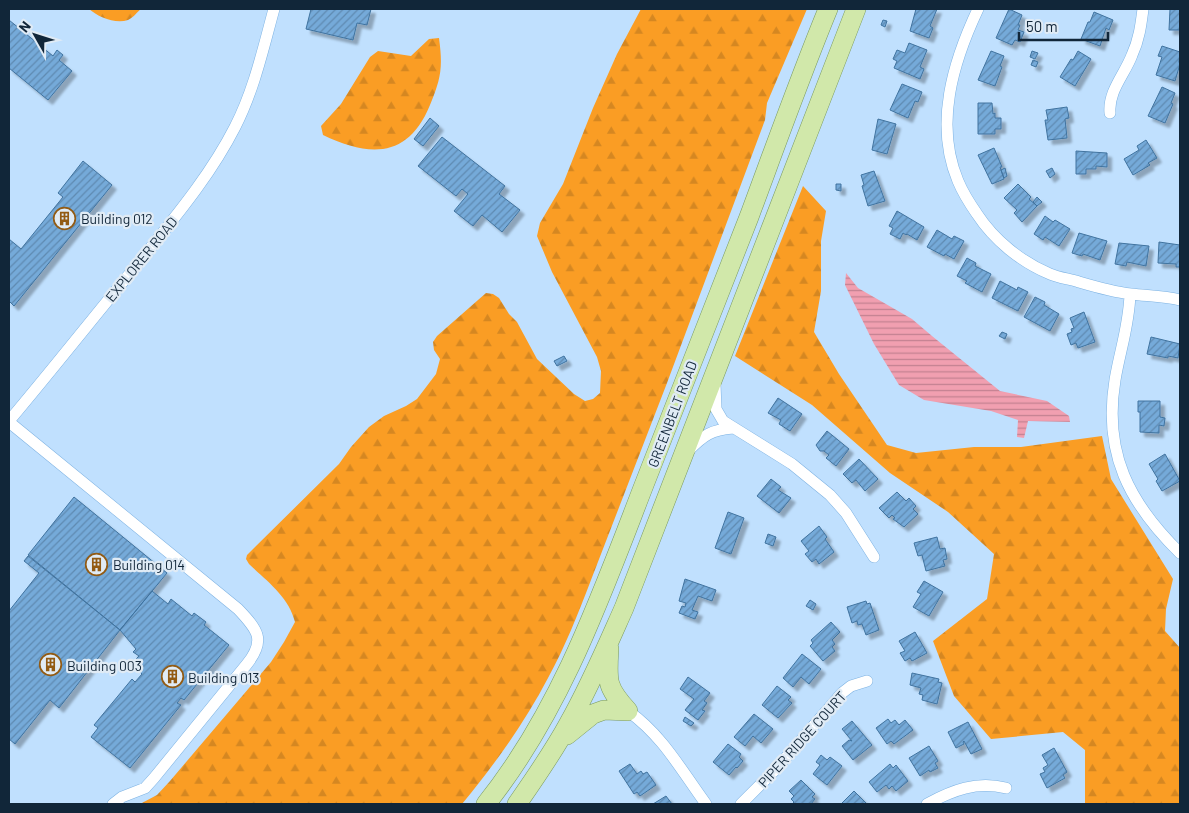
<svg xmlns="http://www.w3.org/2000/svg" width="1189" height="813" font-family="Barlow,sans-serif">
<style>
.forest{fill:url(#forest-firs)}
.water{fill:url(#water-rules)}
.building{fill:url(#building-hatch);stroke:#40739f;filter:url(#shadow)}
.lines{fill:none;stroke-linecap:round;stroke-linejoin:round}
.street-casing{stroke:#7db2e2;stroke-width:12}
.primary-casing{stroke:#7a9a5e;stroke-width:20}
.street{stroke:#fff;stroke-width:11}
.primary{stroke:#d1e8aa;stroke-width:19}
.labels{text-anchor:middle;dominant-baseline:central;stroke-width:4.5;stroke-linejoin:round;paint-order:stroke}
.poi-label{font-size:14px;fill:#112639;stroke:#e0ebf5;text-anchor:start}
.street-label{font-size:14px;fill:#112639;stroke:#e0ebf5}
</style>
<defs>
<pattern id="forest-firs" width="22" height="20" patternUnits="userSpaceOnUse" patternTransform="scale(1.25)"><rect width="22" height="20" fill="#fa9d24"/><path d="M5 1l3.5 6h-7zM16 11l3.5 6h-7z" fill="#d58721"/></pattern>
<pattern id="water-rules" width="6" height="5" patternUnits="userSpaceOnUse" patternTransform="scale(1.25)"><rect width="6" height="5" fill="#f19fb0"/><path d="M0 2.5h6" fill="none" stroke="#c28190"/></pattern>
<pattern id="building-hatch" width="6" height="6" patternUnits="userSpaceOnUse" patternTransform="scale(1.25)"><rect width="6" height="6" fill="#75aad9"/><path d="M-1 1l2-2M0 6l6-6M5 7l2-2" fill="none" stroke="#5f8ab1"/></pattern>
<filter id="shadow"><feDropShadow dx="4.5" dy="4.5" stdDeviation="1" flood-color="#0004"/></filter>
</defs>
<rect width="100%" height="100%" fill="#c0e0fe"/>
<path class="forest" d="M89,9H141C137,12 133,18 128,20C115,24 98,17 89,9Z
M641,9H807L767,103L765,120L667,383L591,580C578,614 565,647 548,678C524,724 494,765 462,804H140L157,795L170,781L271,662L284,642L295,622C289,597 267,581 249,564L246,559L247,555L339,464L351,447L369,427L384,416L406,406L417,399L436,374L440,359L434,350L433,342L437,336L486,293L493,294L499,298L509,314L517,322L537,359L574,394L585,401L593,399L600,393L601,371L597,357L552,272L537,236L540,223L563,184L593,108L617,54Z
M439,38C443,68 441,78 430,105C408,159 369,157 323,135L321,126L341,104L370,57L378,51L411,56L429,39Z
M803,186L826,211L821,241V291L814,332L839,374L887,445L916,453L974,447H1021L1102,436L1111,479L1173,579L1166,609L1165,631L1180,648V804H1085V750L1063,732L991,739L954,696L933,641L987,599L994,554L948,512L890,473L812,405L735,356Z"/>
<path class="water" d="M846,273L858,288L912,319L932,336L1000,391L1047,401L1069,416L1070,422L1028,421L1024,438L1017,437L1018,420L991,411L924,400L899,385L874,344L845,285Z"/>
<path class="building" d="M311,9H371L367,25L357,23L353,40L306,29Z
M916,9H937L930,26L933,28L929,38L910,31Z
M1009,9L1022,15L1018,25H1020L1018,30L1024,32L1020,42L1015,40L1012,45L996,38Z
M1170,9H1180V30H1169Z
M1094,12L1113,20L1109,30L1106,28L1100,46L1081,39L1088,22H1090Z
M9,20L53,56L57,50L63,55L59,60L72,71L48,100L9,68Z
M883,20L887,21L885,27L881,25Z
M909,43L927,50L920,67L924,69L920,79L894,68L897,61L893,59L897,50L905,53Z
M1162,46L1180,52L1179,62L1180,64L1175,81L1156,75L1162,57L1158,56Z
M991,51L1004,56L1000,66L1002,67L995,86L978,80Z
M1032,51L1038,53L1035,59L1030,57Z
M1078,51L1091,59L1075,86L1060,77L1071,59L1073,60Z
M1033,60L1038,62L1036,67L1031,65Z
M902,84L922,92L918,102L915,101L908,118L890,110Z
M1162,87L1175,93L1171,103L1173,104L1165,123L1148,116Z
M978,103H992L993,114L995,113V118H1001V129H995V134H978Z
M1067,107L1069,118L1065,119L1067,138L1048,140L1045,120H1048L1046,110Z
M430,118L439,126L423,146L414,139Z
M878,119L896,124L887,154L872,150Z
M442,137L505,186L499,194L520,210L502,232L482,215L473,226L454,211L468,194L462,189L456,196L418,166Z
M1146,140L1157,158L1148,163L1150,165L1133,175L1124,159L1139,150L1137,146Z
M994,148L1002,167H1000L1004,179L992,184L978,155Z
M1076,151L1107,153V167L1096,166V169H1086V174H1076Z
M83,161L112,185L14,306L9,301V239L21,249L63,197L58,193Z
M1005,168L1007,176L1004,178L1001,170Z
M1052,168L1055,174L1050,178L1046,171Z
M874,171L885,201L868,206L862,186L864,185L861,175Z
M836,184H841V191L836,190Z
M1018,184L1031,197L1029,199L1037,206L1022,222L1014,213L1017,210L1004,198Z
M1037,197L1042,202L1037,206L1033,202Z
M897,211L924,227L917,240L907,234L906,235L903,233L900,239L890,234L893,228L889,226Z
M1045,216L1053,222L1055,220L1070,229L1059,246L1045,237L1043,240L1034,234Z
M937,230L952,239L954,236L964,241L954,259L945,254L944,256L927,247Z
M1079,233L1107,241L1100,260L1083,254L1082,256L1072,253Z
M1159,242L1180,245V267H1176V264L1158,263Z
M1119,243L1149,246L1146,266L1127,262L1126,266L1115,264Z
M967,258L976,263L975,266L991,274L982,292L965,283L967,281L957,276Z
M1000,281L1017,290L1018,287L1028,292L1018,311L992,298Z
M1035,297L1045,302L1044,305L1059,314L1050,331L1024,317Z
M1084,312L1095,342L1078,348L1076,343L1071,345L1067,334L1072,332L1071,329L1074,328L1070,318Z
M1002,332L1007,334L1005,339L999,336Z
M1151,337L1180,344L1178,358L1168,356V358L1147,354Z
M564,356L567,361L557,366L554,361Z
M778,398L802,414L790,431L779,424L781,420L768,413Z
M1138,401H1160V417L1165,418L1164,426L1159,425V433L1140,432V412H1138Z
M827,431L849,449L836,466L826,458L829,455L824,451H820L816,445Z
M1165,454L1180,481L1162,491L1156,481L1158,479L1149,464Z
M859,459L878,479L865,491L856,480L852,483L843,474Z
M771,479L781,487L778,490L791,498L779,513L757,496Z
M897,492L906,501L909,498L916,506L913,509L918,514L904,527L893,519L895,518L892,515L889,518L879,508Z
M74,497L167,573L120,630L28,555Z
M728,512L744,518L731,554L715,548Z
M819,526L827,537L825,539L834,552L819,564L816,559L812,562L805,554L809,551L801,541Z
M768,534L776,537L773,546L765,543Z
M937,537L940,549L945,548L947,559L943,560L945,566L926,571L922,555L918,556L914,543Z
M28,556L120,630L59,708L50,700L15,744L9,739V611L39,573L24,561Z
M685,579L716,590L712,601L698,596L692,610L698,612L695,619L679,613L682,606L685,607L686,603L679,601Z
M924,581L943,592L929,616L913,607L921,594L917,592Z
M152,591L168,604L171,599L192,616L194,613L206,622L204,625L229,645L184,700L181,698L177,703L181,705L130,768L91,737L98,728L94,725L132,679L135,682L142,674L139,671L143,666L135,660L139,656L133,652L136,649L120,630Z
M810,600L816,604L813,610L806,606Z
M866,601L867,604L870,603L879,630L866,635L862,624L858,625L857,621L852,623L847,607Z
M831,622L840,632L832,640L835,644L832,647L835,651L823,661L810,646L813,643L811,640Z
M915,632L927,653L912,661L910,658L905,661L900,653L905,651L899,641Z
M802,654L821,669L809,684L801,677L793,687L783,678Z
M912,673L939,679L938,682L942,683L937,704L922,700L923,695L919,694L921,688L910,685Z
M688,677L710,693L704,701L707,703L702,710L705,711L698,720L685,710L694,699L680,689Z
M777,686L791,697L788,700L792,703L778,718L762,705Z
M754,714L773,729L761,743L753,736L745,746L734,737Z
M685,717L694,723L691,726L683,721Z
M888,719L891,723L895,720L899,725L905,720L913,730L894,744L891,741L887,744L876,728Z
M852,721L872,745L853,760L842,746L849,740L852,741L842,729Z
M968,722L982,749L971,754L964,741L963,742L964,744L956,748L948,732Z
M728,744L741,754L739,757L743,761L737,768L736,767L729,775L713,762Z
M929,746L938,761L935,763L938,768L930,772L929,770L920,776L909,758Z
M1054,748L1067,772L1063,775L1065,778L1047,788L1040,774L1045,772L1043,768L1048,765L1042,755Z
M821,755L827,760L830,757L842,766L827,785L813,774L820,765L816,762Z
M630,764L637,774L641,771L643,774L647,772L656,785L640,796L637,792L634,794L619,771Z
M890,764L893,768L896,765L908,781L896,791L892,786L889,789L886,785L877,792L869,782Z
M801,780L815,794L812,797L815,799L811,804H792L794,802L791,799L794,796L789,791Z
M854,791L867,804H841Z
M666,796L672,804H653Z"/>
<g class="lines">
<defs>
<path id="street" d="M978,9C953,62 934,124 958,181C963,193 970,204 977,214C994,240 1021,262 1050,274C1059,278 1070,279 1079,282C1096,287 1114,292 1131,294C1147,296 1164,296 1180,300
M1110,113C1108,91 1125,74 1132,55C1139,40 1141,25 1143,9
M1130,294C1129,326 1120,350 1115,380C1103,453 1129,503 1180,553
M715,384L716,409L723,421L792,464L830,495L846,513L874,557
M9,421C52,370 93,318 136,266C171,222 209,178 235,127C254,90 263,49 274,9
M9,422L238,609C258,630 266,640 247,664L154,778L145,788L122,797L113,804
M689,450C704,435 711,430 733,428
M628,711C663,736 681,770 706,804
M741,804L776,769L842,693L851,686L867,681
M927,804C953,790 976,781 1006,788"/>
<path id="primary" d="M609,649C607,681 606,687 628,711
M567,735L593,714L604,710L628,711
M486,804C561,710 601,596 644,485C679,395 715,306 749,217C775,147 800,77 828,9
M517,804C535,778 554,751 569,723C590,686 607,646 624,608L856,9"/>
</defs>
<use href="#street" class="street-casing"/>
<use href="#primary" class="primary-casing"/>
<use href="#street" class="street"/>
<use href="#primary" class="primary"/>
</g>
<defs>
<symbol id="building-ring" viewBox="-11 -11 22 22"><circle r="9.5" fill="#e0ebf5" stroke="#925b14" stroke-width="1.5"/><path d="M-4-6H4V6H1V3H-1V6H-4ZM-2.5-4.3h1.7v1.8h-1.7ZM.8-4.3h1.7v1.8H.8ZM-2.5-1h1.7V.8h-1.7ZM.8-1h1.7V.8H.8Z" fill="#925b14"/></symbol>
</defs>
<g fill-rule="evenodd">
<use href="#building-ring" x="52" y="206" width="25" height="25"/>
<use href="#building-ring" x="84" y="552" width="25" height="25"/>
<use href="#building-ring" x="38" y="652" width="25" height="25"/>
<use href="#building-ring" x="160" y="664" width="25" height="25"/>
</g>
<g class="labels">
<g class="poi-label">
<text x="81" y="218">Building 012</text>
<text x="113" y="564">Building 014</text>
<text x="67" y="665">Building 003</text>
<text x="188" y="677">Building 013</text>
</g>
<g class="street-label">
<text transform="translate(141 259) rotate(-51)">EXPLORER ROAD</text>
<text transform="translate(672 414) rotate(-69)">GREENBELT ROAD</text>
<text transform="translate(802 739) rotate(-48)">PIPER RIDGE COURT</text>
</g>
</g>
<rect width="1189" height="813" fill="none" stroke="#112639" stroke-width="20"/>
<g transform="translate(35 35) rotate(309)" stroke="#e0ebf5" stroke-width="4" paint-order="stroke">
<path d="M0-4L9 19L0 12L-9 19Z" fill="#112639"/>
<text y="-8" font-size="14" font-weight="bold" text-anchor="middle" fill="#112639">N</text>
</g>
<path d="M1019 32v8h89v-8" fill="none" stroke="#112639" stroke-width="2.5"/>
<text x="1026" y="32" font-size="15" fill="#112639" stroke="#e0ebf5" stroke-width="4" paint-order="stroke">50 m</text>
</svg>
